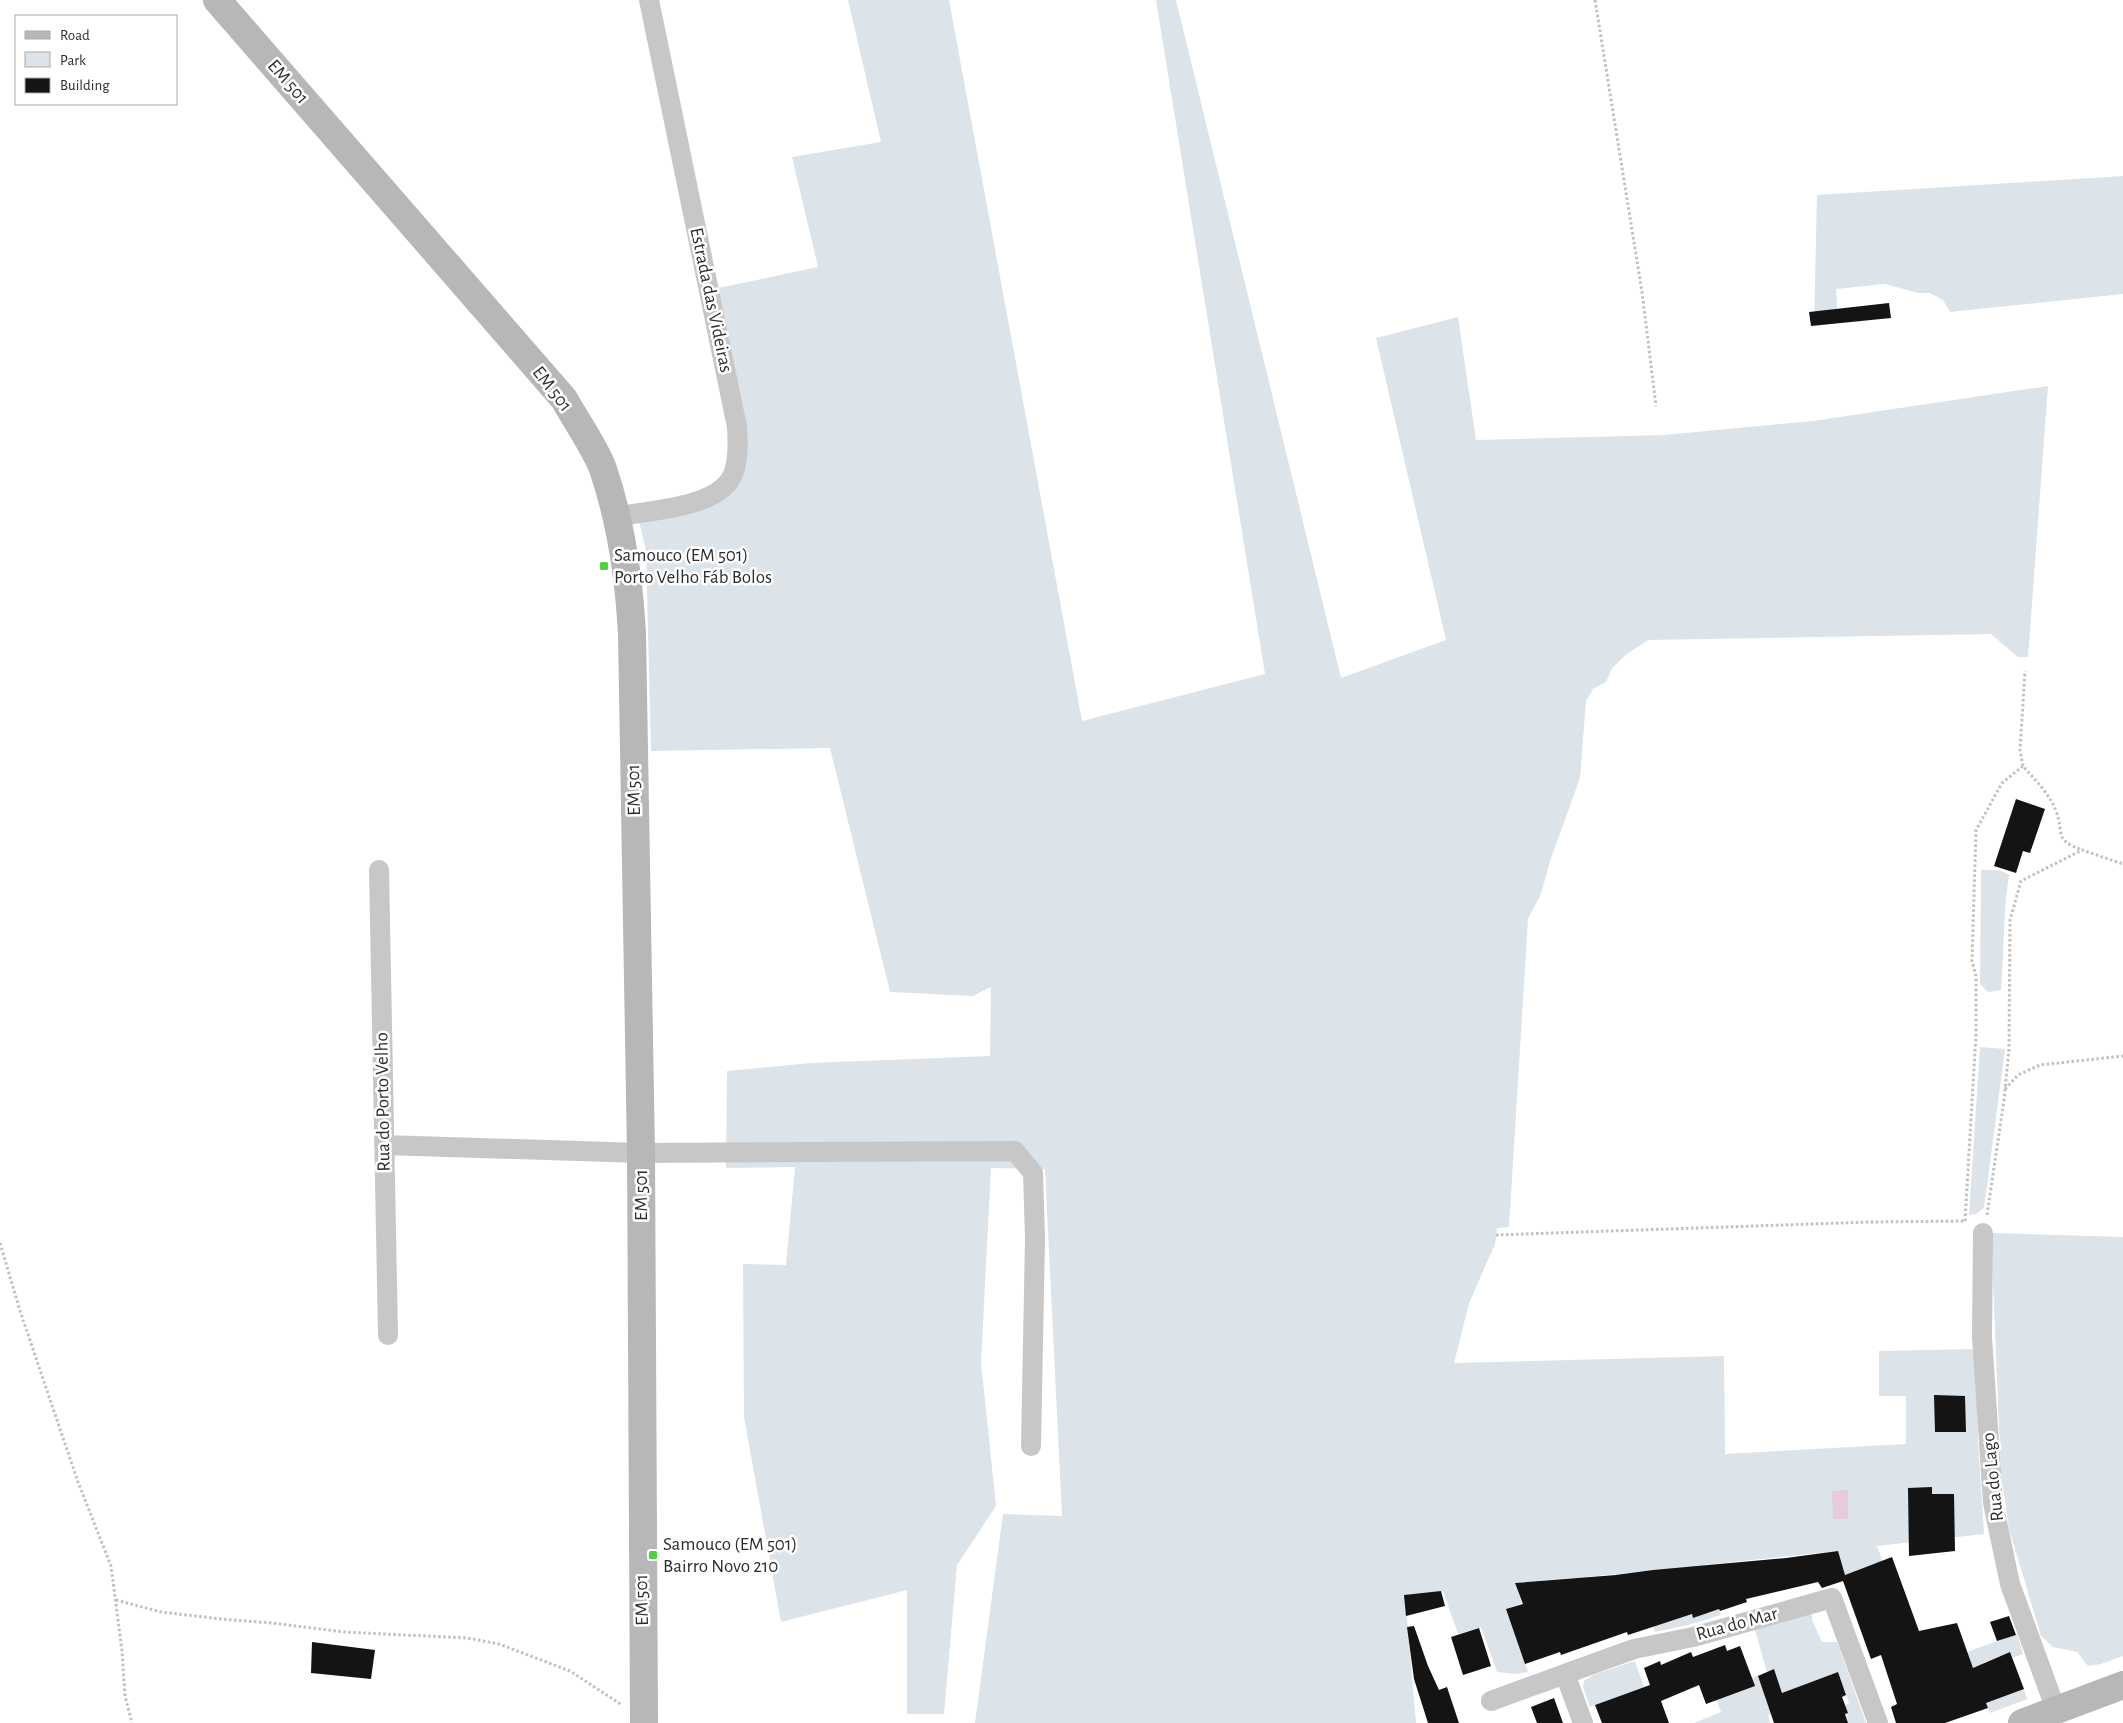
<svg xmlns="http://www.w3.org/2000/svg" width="2123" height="1723" font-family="'Alegreya Sans',sans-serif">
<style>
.green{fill:#dce3e9}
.water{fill:#e7cadc}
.building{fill:#141414}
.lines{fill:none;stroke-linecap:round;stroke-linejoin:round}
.path{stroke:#c1c1c1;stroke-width:3;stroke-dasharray:2.5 2.5;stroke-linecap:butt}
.minor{stroke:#c7c7c7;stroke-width:20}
.secondary{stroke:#b7b7b7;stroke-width:28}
.poi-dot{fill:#50d142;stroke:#fff;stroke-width:2}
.labels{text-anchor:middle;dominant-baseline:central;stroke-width:5;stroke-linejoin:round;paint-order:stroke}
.street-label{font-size:19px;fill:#2d2d2d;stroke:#fff}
.poi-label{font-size:19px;fill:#2d2d2d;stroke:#fff;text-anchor:start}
</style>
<rect width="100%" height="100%" fill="#fff"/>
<path class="green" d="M848,0H949L1082,721L1265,674L1156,0H1176L1341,678L1446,640L1376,338L1458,317L1476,440L1664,435L1813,421L2048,386L2028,657H2018L1991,634L1648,640L1627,654L1612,668L1606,682L1593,689L1586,701L1580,778L1550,861L1541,894L1528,919L1509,1227L1497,1228L1495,1244L1469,1303L1454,1363L1724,1356L1725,1454L1906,1444V1396H1879V1351L1976,1349L1978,1440L1984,1534L1877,1546L1891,1583L1876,1563L1842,1576L1843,1581L1829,1585L1826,1577L1844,1571L1837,1551L1704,1565L1683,1591L1693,1618L1719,1609L1721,1615L1688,1625L1655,1632L1653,1626L1679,1618L1619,1586L1616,1574L1586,1577L1588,1586L1579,1589L1574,1578L1515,1583L1522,1603L1507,1609L1528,1672L1517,1674L1497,1672L1481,1627L1458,1634L1443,1591L1405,1595L1416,1723H975L1003,1514L1062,1516L1045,1169L991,1168L981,1362L996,1506L957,1565L944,1714H907V1590L781,1622L744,1417L743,1264L786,1265L795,1167L726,1168L727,1071L810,1063L990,1056L991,987L973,996L890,992L830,748L651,751L646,550L637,513L713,496L739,452L709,290L818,267L792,157L881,142Z
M2123,176V294L1950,312L1943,300L1930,293H1918L1885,284L1836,289L1838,323L1814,326L1817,195Z
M1981,870H2000L2009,875C2003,913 2004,951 2001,990L1988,992L1980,984Z
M1980,1047L2005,1049L1984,1208L1976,1214L1969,1215Z
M1991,1233L2123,1237V1656L2101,1664L2088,1666L2077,1652L2053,1647L2041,1636L2009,1529L2001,1474Z
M1812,1611V1620L1822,1642H1837L1866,1723H1848L1845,1705L1849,1703L1838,1672L1798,1687L1784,1697L1774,1669L1775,1693L1765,1697L1771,1714L1768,1715L1770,1723H1694L1721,1712L1713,1691L1739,1692L1754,1686L1751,1678L1767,1672L1755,1630Z
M2017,1634L2023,1654L2013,1658L2010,1652L1983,1663L1997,1699L2024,1689L2027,1699L1990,1713L1967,1652Z
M1635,1661L1644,1687L1590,1707L1583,1687L1584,1681L1593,1675Z"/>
<path class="water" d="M1848,1490V1519H1833L1832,1491Z"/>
<path class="building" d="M1889,303L1891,318L1811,326L1809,312Z
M2016,799L2045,809L2030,853L2023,851L2016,873L1994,866Z
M1934,1395L1965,1396L1966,1432H1935Z
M1932,1487V1494H1954L1955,1551L1909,1556L1908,1488Z
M1838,1551L1845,1575L1892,1557L1919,1631L1957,1623L1973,1668L2010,1652L2024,1689L1986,1703L1988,1708L1945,1723H1896L1891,1707L1897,1704L1881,1655L1871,1659L1843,1581L1822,1588L1818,1582L1746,1599L1747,1602L1720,1611L1719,1609L1693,1618L1692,1614L1628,1635L1627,1632L1561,1655L1560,1652L1525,1664L1506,1609L1523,1604L1515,1583L1616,1575L1653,1570L1786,1558Z
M1441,1591L1445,1606L1406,1616L1404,1595Z
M2009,1616L2016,1635L1997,1641L1990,1622Z
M1414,1626L1428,1666L1439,1690L1447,1687L1459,1723H1428L1414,1679L1407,1627Z
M1479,1628L1491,1666L1463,1675L1451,1637Z
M312,1642L375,1650L371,1679L311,1673Z
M1725,1645L1727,1651L1740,1646L1755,1686L1706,1704L1699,1685L1661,1701L1669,1723H1602L1595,1705L1650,1685L1644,1668L1660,1661L1661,1665L1691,1652L1693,1657Z
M1774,1669L1782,1693L1838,1672L1846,1695L1842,1697L1848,1713L1845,1714L1848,1723H1774L1758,1676Z
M1554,1698L1563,1723H1537L1531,1707Z"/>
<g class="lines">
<path class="path" d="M1595,0L1642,292L1656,406
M2023,766L2020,750L2025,671
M2005,1089L2018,1075L2040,1065L2123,1056
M1987,1215L2004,1100L2009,1049L2010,920L2021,881L2082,850L2123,864
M1965,1221L1976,1034V976L1972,961L1976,830L2002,783L2023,766C2034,779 2050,794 2056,811C2065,835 2053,839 2082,850
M1496,1235L1869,1222L1966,1221
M0,1243L21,1314L78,1482L111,1566L122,1651L125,1696L132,1723
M116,1600L161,1612L221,1619L272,1623L344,1632L467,1638L499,1644L570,1671L622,1705"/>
<path class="minor" d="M616,517C648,510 710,509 730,480C739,466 738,443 737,427L649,0
M379,870L388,1335
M384,1145L641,1153L1015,1151L1033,1173L1035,1239L1031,1446
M1983,1233L1982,1337L1993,1503L2010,1584L2056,1710
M1491,1701L1565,1674
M1583,1723L1565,1674L1634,1649L1693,1637L1832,1598L1878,1723"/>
<path class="secondary" d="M217,0L564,399C575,419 596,449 603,469C621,522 629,578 632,634L641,1153L644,1723
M2022,1723L2123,1685"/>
</g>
<g class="poi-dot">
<rect x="599" y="561" width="10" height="10" rx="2.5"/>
<rect x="648" y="1550" width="10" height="10" rx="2.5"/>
</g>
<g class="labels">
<g class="street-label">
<text transform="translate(288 82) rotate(49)">EM 501</text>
<text transform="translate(711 300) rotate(78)">Estrada das Videiras</text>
<text transform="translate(552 389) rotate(52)">EM 501</text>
<text transform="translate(634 790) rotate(-91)">EM 501</text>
<text transform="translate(383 1102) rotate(-91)">Rua do Porto Velho</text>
<text transform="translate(641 1195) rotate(-90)">EM 501</text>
<text transform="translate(1993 1477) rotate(-96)">Rua do Lago</text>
<text transform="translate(642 1600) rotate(-91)">EM 501</text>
<text transform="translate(1737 1624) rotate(-15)">Rua do Mar</text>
</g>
<g class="poi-label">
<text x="614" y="555">Samouco (EM 501)<tspan x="614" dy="22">Porto Velho Fáb Bolos</tspan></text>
<text x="663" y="1544">Samouco (EM 501)<tspan x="663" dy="22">Bairro Novo 210</tspan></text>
</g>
</g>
<rect x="15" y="15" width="162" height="90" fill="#ffffff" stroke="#ababab"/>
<rect x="25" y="31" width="25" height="8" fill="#b7b7b7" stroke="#ababab"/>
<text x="60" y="40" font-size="15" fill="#2d2d2d">Road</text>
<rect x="25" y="52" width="25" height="15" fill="#dce3e9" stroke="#ababab"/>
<text x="60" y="65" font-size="15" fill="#2d2d2d">Park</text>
<rect x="25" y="78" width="25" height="15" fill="#141414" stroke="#ababab"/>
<text x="60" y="90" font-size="15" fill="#2d2d2d">Building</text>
</svg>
